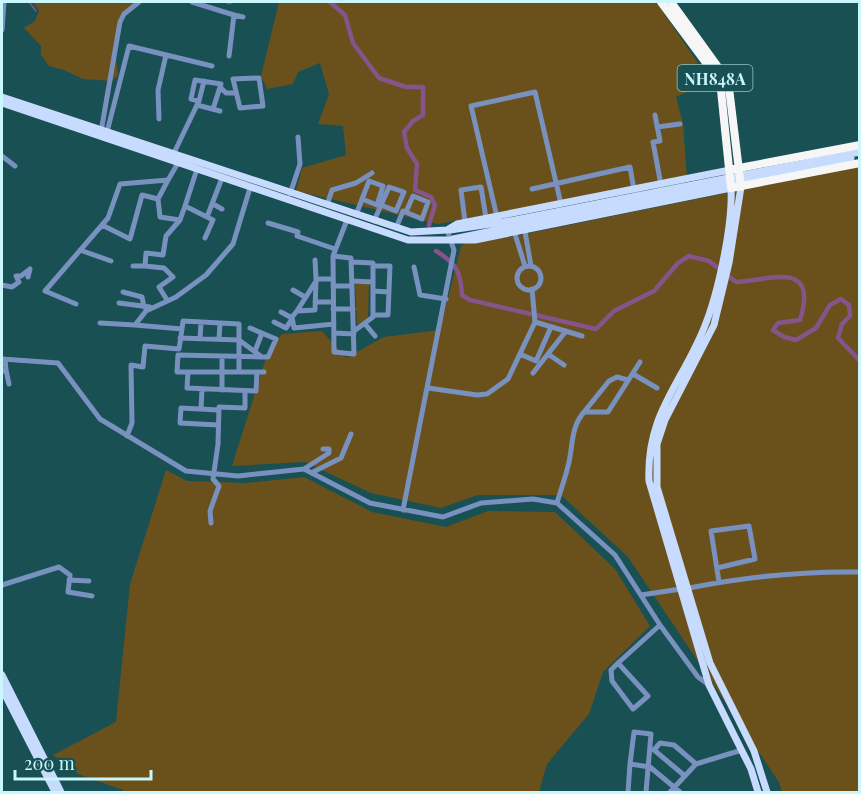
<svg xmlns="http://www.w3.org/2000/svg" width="861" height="794" font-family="'Playfair Display',serif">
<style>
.green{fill:#6a511b}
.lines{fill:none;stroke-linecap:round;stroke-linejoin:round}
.stream{stroke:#84548a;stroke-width:1.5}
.canal{stroke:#84548a;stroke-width:4.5}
.minor{stroke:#7991be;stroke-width:5}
.major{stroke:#c7dbff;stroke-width:7}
.highway{stroke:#f6f6f6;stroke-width:8}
.labels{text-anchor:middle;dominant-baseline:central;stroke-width:5;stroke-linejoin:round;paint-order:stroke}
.shield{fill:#185054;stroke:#94c5c9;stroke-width:1.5}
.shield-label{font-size:16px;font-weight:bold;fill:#c9f7fb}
</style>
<rect width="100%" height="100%" fill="#185054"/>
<path class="green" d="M33,2H139L123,13L114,43L118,75L112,81L83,79L64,70L49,66L41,55V46L24,28L35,21L39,11Z
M279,2H656L698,63L685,75L687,92L676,97L683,124L687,178L438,224L296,191L302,168L346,155L343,126L318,124L329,94L320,63L298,72L293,84L267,89L261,76Z
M859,166V792H782L779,782L628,557L561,495H478L441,508L371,493L305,462L232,466L267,355L282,334L322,331L346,358L384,337L440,330L461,246L466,243L515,236Z
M355,284H369L368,318L357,325Z
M166,470L187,481L246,483L304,477L372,512L446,527L488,511L555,512L615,569L650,626L603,672L589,714L547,764L539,792H123V790L78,774L53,755L116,722L130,584Z"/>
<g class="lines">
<path class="stream" d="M29,2L36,11"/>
<path class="canal" d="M228,2H230
M330,2L345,15L353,43L379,78L406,87H423V115L413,121L404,132L407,148L417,164L415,190L431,197L435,205L429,225
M436,251C456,263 461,272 462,295L470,300L596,329L614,311L654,291L678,263L689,256L709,261L736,282C769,281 819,258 800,320L778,323L773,330L784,337L796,340L816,328L830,305L841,299L849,305L850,316L842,324L838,338L860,361"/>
<path class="minor" d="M192,2L234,15L229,56
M234,15L243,17
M2,30L4,2
M259,78L263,106L240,108L233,79Z
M221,88L226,93H236
M199,101L204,81
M197,105L199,101L191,99L195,80L221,84L213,109
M655,115L660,141L653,142L661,185
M159,119L158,90L166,55
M102,126L120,22L124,14L139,2
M657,127L680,124
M107,132L129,46L212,66
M173,155L197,105L220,111
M2,156L15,166
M532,189L630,167L634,190
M290,194L300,164L298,137
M158,199L160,217L180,220L185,206L213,220L205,238
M213,204L222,209
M327,205L332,190L356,183L372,173
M185,206L197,169
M356,215L369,181L383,186L377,205L362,199
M207,217L222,178
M497,217L471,106L535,92L561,204
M374,221L389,187L404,192L396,211L381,205
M465,222L461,190L481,187L486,218
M268,223L298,232L297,236L335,249
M102,225L130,239L142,195L158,199L168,180
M524,226L531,266
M396,228L403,211L422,219L428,202L413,196L406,212
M514,231L525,266
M80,250L111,261
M333,256L351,258L354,354L334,352L333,256L347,220
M315,260L316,279
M352,262L373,263V317L354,331
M133,266H145
M517 278a12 12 0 1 1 24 0a12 12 0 1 1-24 0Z
M414,267L420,295L446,299
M316,281L297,311L315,310L316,281V279H333
M352,281L373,282
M2,285L12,287L19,282L16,276H21L30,269L28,277
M333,286H352
M293,290L305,297
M373,291L389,292
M123,292L142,297L144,307
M167,300L159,287L173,277L164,268L145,266L146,253L163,255L166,236L180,220
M315,302H333
M119,303L150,307
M76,304L45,291L108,218L120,184L168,180L178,163
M333,309H353
M297,311L292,317L294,328L334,324
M281,312L292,318
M373,315H388L390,266H373
M274,322L286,328L292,319
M535,322L582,336
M100,323L135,325L146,311L176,297L206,275L233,244L250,188
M365,324L375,336
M250,328L276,339L268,357H262
M182,329L183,321L239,324V372
M334,333L354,334
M180,338L239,340L262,357L178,355L177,372H264
M200,339L201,322
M219,339L220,323
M255,351L262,333
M520,354L536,361L551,327
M548,354L564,365
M2,359L58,363L100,419L186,471L238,476L304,469L370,503L443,517L481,503L533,499L557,503L615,555L660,625L698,677L709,685
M6,370L9,384
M2,371L6,370L5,359
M188,372L187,388L256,391L257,372
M533,373L566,331
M633,374L657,388
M628,380L617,377L609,381L584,412H608L640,362
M428,388L477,395L487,394L508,379L535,322L532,289
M222,390V356
M201,409L202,389
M218,425L180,423L181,408L218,410
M127,436L132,423L131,365L143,367L145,346L179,349L182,329L135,325
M304,469L329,453V449H323
M311,473L341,458L351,434
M557,503C561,489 566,476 569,462C573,444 571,427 584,412
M403,510L454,250L447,230
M211,523L210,511L219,486L213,479L218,444L219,407L245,408V393
M717,568L755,559L749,526L711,531L719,582
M69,580L89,581
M2,585L59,567L70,575L68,592L92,596
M689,588C744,577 803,571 860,572
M641,595L681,589
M618,663L611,670L612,681L633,709L648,696L618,663L660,625
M630,764L634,732L651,734L646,792
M685,776L654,750L660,743L674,745L696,764
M628,792L630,764L650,767L680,792
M670,792L696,764L742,750"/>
<path class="major" d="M2,97L411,232L447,230L457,224L730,170
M2,103L408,240H475L731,188C733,225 718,294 704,328C681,385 646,414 649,481L709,685L751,769L758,792
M741,187L729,263L714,325L665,420L657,444V487L710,663L754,751L767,792
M450,230L504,222L860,152
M453,239L851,158
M2,675L61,792
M2,689L55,792"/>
<path class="highway" d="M661,2L710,68L721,90L731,188L860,163
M671,2L721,71L729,88L741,187
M734,169L860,145"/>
</g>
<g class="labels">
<rect class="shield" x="677.5" y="65" width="75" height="26" rx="4.5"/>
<g class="shield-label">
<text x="715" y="78">NH848A</text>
</g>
</g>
<rect width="861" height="794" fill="none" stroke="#c9f7fb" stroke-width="6"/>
<path d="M15 770v9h136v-9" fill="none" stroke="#c9f7fb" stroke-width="3"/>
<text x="24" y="770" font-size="18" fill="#c9f7fb" stroke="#185054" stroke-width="4.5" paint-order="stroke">200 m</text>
</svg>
